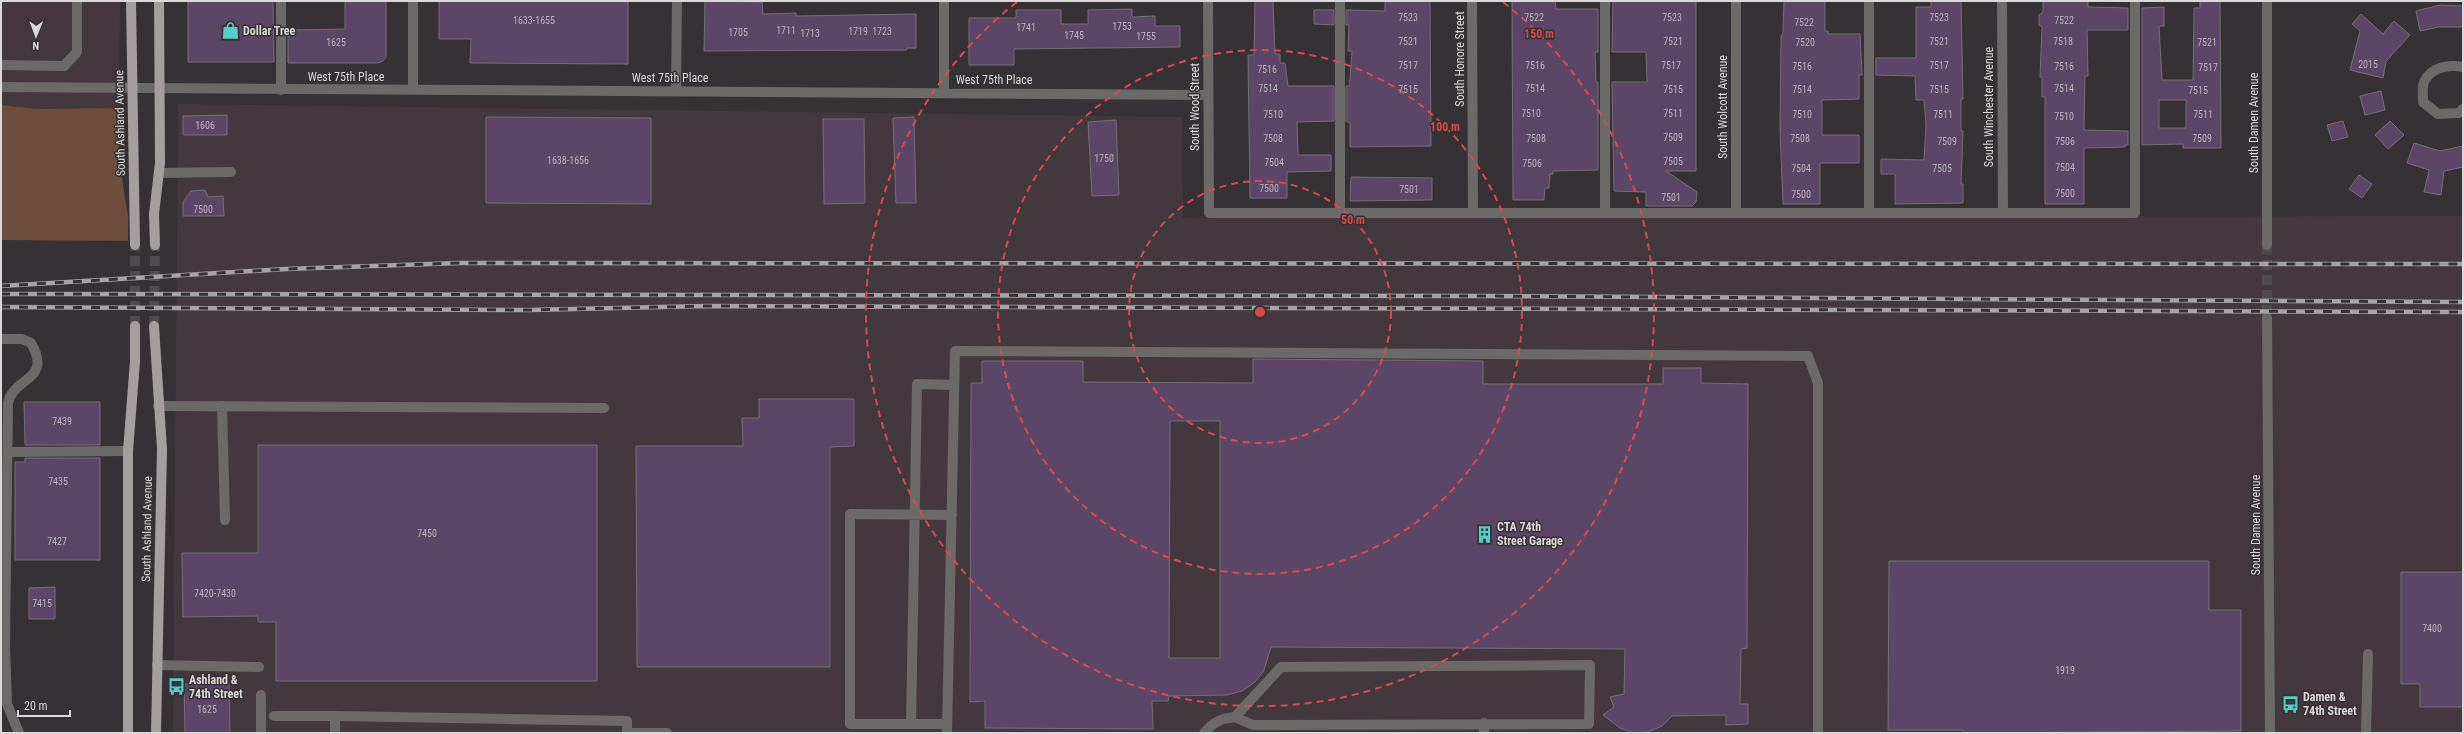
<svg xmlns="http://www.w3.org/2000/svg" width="2464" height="734" font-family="'Roboto Condensed',sans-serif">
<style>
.built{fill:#43383e}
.green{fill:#6d4d3d}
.building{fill:#5c4667;stroke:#737075;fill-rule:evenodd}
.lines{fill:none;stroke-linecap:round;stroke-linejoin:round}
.minor-tunnel{stroke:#4f4a4d;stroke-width:10;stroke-dasharray:10 5;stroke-linecap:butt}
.major-tunnel{stroke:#4f4a4d;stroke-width:10;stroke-dasharray:10 5;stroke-linecap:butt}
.minor{stroke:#6c6969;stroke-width:10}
.major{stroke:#a49e9e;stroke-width:10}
.rail-casing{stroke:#a8a4a6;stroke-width:4.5}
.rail{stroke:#363134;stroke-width:3;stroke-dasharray:9;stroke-linecap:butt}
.ring{fill:none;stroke:#d74b4b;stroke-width:2;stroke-dasharray:7 5}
.labels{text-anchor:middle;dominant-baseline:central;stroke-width:3;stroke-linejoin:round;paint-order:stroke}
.number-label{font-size:10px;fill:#bbb4bc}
.poi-label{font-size:12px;font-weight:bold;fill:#dbd8d9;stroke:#363134;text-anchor:start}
.street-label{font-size:12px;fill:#dbd8d9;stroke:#363134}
.centre{fill:#d74b4b;stroke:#363134;stroke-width:2}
.ring-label{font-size:12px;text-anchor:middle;font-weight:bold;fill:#d74b4b;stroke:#363134;stroke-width:3;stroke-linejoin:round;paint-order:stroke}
</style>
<rect width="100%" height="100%" fill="#363134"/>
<path class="built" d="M1,1H120L119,111L113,108L38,109L1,105Z
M178,104L1182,117L1183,218L2463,216V733H173Z"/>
<path class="green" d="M1,105L38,109L113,108L119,111V160L128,216V241L1,240Z"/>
<path class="building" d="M188,1H273L274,62H188Z
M345,1H386V57L383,61L378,63H288V30L345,29Z
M439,1H628V64L470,63L471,39H439Z
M705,1L762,2L763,14L796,13V16L916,14V48H907V50L704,51Z
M1255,1H1273L1275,54H1280V63H1285L1288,86H1334V121L1297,122L1298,155H1331V171L1287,172V198H1250L1248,55H1254Z
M1385,1H1430L1431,146L1350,147V123L1346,121V86H1349L1350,79L1352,51H1348L1349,25H1346V10L1385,11Z
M1512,1H1555L1556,9H1598V52H1595L1596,82H1598V170L1553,171V174H1550L1549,188H1545L1544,200H1513Z
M1613,1H1696V171H1666L1697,192L1696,202L1692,206H1646V192L1614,191L1612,82H1647L1646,52H1612Z
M1784,1H1825V31H1828V34H1860L1862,75H1859V99L1822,100V135H1859V163H1820V204H1783L1780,129L1781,37L1783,33Z
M1931,1H1961L1963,99H1961V131H1963L1961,184H1963V203L1895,204V174H1881V159L1924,160L1926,125L1924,100H1916L1915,76L1876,75V58H1916V7H1931Z
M2043,1H2088V7L2128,8V30H2087L2088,76H2085L2084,130L2128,131V145H2125V147L2084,148V204H2045V97H2042V77H2040L2042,27L2039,25V15L2043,12Z
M2200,1H2220L2221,148H2183V144L2142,145V8L2164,7V26H2159L2162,80H2193L2194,8H2200ZM2159,100H2186V128H2159Z
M2440,5L2463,6V27H2439L2420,31L2416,11Z
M1132,9V17L1155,16V26H1180V47L1014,49V65H969V18H1016V10H1061V24H1088V10Z
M1314,10H1334V25L1314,24Z
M2361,14L2383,34L2394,21L2410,35L2386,61L2383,78L2350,70L2360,31L2352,24Z
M2381,91L2385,110L2365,115L2360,96Z
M227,115V135H183V116Z
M486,117L651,118V204L486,203Z
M914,117L916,203H896L893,118Z
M823,119H864L865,203L824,204Z
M1116,120L1119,195L1092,196L1088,122Z
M2343,121L2348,137L2332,141L2327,125Z
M2390,121L2404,135L2388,149L2375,135Z
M2414,143L2440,151L2463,146V167L2444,171L2441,195L2424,192L2429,170L2407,163Z
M2359,175L2372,184L2362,198L2349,189Z
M1351,177L1432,178V200L1350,201Z
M205,190L208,197L223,196L224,216H183V202L191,191Z
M1253,359L1483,361V384H1663V368H1701V383L1748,384L1747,648L1741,649L1740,704H1748V724L1726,725V715L1672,716L1662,726L1648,732L1634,733L1620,728L1603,715L1614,707L1610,697L1624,694L1625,649L1271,647L1264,670L1255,682L1242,691L1227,695L1169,696L1168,701H1152L1153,729L985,728V701L970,702L971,383H982V361H1083V382L1253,383ZM1170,421H1220V658H1169Z
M759,399H854V446L830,447V667H637L636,446H743L742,418H759Z
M24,402H100V445H25Z
M258,445H597V681H276V622H258V616L183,617L182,553H258Z
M25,458H100V560H15V462H25Z
M1889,561H2209V610H2241V731L1963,733V730H1888Z
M2401,572H2463V707H2420V684H2401Z
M55,587V619H29V588Z
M184,684H229L230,733H185Z"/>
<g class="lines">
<path class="minor-tunnel" d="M2267,245V318"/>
<path class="major-tunnel" d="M135,326V245
M154,326L155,245"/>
<path class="minor" d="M281,1V90
M413,1V90
M944,1V93
M1208,1L1209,213H2135V1
M1340,1V213
M1472,1L1473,213
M1605,1V213
M1736,1V213
M2002,1L2003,213
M1,65L64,66L77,52V1
M2463,67C2449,64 2431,67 2424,82C2422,87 2423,97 2423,102L2438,114L2459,113L2463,109
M1,87L1208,95
M676,91L677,1
M159,173L231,172
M1869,213V1
M2267,245V1
M2267,318L2270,733
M1,339H22L31,343C53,381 13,377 8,403L5,645L7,704L19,733
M158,406L604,408
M222,406L225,520
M8,452L128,451
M157,665L259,667
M274,716H335V733
M335,716L627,721V733
M911,724L917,384L954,385
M947,724H850V514L952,515
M261,733V695
M627,733H667
M947,733L955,351L1808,356L1818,383V733
M1204,733L1213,724L1223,719L1235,717L1281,667L1590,665L1589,724L1253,725L1235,717
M1484,733V723
M2366,733L2368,654"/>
<path class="major" d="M131,1L135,245
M155,245L154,214L160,163L159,1
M154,326L162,449L156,733
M128,733V451L135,361V326"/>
<defs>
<path id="rail" d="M1,286L286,269L459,263L2463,264
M1,294L1475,296L2463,302
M1,307L529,310L706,306L2463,312"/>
</defs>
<use href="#rail" class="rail-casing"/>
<use href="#rail" class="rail"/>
</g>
<g class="ring">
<circle cx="1260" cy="312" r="131"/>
<circle cx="1260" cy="312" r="262"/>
<path d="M1503 2A394 394 0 1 1 1017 2"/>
</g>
<defs>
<symbol id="shop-bare" viewBox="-9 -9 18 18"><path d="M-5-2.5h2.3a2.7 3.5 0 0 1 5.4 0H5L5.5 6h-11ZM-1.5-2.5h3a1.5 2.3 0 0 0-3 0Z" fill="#55cec5" stroke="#363134" stroke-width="2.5" paint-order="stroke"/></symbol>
<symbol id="building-bare" viewBox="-9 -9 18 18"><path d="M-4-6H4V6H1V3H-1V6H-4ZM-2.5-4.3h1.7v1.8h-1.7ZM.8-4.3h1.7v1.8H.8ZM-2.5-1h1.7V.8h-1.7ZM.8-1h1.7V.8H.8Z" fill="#55cec5" stroke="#363134" stroke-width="2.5" paint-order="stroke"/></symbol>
<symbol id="bus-bare" viewBox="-9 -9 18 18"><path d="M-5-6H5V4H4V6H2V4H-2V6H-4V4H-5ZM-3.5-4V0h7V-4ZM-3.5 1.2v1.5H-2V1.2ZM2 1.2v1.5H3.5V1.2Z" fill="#55cec5" stroke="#363134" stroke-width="2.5" paint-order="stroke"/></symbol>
</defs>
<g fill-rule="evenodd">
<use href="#shop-bare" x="218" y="18" width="25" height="25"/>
<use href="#building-bare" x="1472" y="522" width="25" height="25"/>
<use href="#bus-bare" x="164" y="674" width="25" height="25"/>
<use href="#bus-bare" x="2278" y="692" width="25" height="25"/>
</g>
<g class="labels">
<g class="number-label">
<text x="1408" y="17">7523</text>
<text x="1534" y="17">7522</text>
<text x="1672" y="17">7523</text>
<text x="1939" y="17">7523</text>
<text x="534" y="20">1633-1655</text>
<text x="2064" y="20">7522</text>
<text x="1804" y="22">7522</text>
<text x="1122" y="26">1753</text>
<text x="1026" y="27">1741</text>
<text x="786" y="30">1711</text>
<text x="858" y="31">1719</text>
<text x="882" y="31">1723</text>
<text x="738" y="32">1705</text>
<text x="810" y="33">1713</text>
<text x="1074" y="35">1745</text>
<text x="1146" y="36">1755</text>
<text x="1408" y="41">7521</text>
<text x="1673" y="41">7521</text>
<text x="1939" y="41">7521</text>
<text x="2063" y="41">7518</text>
<text x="336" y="42">1625</text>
<text x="1805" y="42">7520</text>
<text x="2207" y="42">7521</text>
<text x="2368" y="64">2015</text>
<text x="1408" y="65">7517</text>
<text x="1535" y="65">7516</text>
<text x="1671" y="65">7517</text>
<text x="1939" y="65">7517</text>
<text x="1802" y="66">7516</text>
<text x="2064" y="66">7516</text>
<text x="2208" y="67">7517</text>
<text x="1267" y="69">7516</text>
<text x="1268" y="88">7514</text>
<text x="1535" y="88">7514</text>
<text x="2064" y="88">7514</text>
<text x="1408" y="89">7515</text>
<text x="1673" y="89">7515</text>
<text x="1802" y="89">7514</text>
<text x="1939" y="89">7515</text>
<text x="2198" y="90">7515</text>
<text x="1531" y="113">7510</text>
<text x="1673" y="113">7511</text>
<text x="1273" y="114">7510</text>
<text x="1802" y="114">7510</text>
<text x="1943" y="114">7511</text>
<text x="2203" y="114">7511</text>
<text x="2064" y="116">7510</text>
<text x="205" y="125">1606</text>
<text x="1673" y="137">7509</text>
<text x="1273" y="138">7508</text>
<text x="1536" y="138">7508</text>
<text x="1800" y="138">7508</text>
<text x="2202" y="138">7509</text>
<text x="1947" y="141">7509</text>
<text x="2065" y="141">7506</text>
<text x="1104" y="158">1750</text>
<text x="568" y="160">1638-1656</text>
<text x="1673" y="161">7505</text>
<text x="1274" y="162">7504</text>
<text x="1532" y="163">7506</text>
<text x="2065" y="167">7504</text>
<text x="1801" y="168">7504</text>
<text x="1942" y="168">7505</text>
<text x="1269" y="188">7500</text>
<text x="1409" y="189">7501</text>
<text x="2065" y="193">7500</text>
<text x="1801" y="194">7500</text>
<text x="1671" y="197">7501</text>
<text x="203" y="209">7500</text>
<text x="62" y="421">7439</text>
<text x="58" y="481">7435</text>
<text x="427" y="533">7450</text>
<text x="57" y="541">7427</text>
<text x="215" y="593">7420-7430</text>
<text x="42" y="603">7415</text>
<text x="2432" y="628">7400</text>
<text x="2065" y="670">1919</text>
<text x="207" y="709">1625</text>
</g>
<g class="poi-label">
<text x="243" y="31">Dollar Tree</text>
<text x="1497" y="527">CTA 74th<tspan x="1497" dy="14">Street Garage</tspan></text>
<text x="189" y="680">Ashland &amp;<tspan x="189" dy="14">74th Street</tspan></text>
<text x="2303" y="697">Damen &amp;<tspan x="2303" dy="14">74th Street</tspan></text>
</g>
<g class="street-label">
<text transform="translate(1460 59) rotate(-90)">South Honore Street</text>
<text x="346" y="77">West 75th Place</text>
<text x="670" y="78">West 75th Place</text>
<text x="994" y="80">West 75th Place</text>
<text transform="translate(1195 107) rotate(-90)">South Wood Street</text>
<text transform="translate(1723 107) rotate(-90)">South Wolcott Avenue</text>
<text transform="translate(1989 107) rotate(-90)">South Winchester Avenue</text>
<text transform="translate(120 123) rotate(-91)">South Ashland Avenue</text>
<text transform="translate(2254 123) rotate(-90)">South Damen Avenue</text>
<text transform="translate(2256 525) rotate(-90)">South Damen Avenue</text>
<text transform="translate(147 529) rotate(-89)">South Ashland Avenue</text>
</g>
</g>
<circle cx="1260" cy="312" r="6" class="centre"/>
<g class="ring-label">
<text x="1539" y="38">150 m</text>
<text x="1445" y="131">100 m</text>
<text x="1353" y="224">50 m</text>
</g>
<rect width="2464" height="734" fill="none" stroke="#dbd8d9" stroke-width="4"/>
<g transform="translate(36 36) rotate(181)" stroke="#363134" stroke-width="3" paint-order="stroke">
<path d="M0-3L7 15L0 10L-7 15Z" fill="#dbd8d9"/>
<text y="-6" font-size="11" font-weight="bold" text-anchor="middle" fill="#dbd8d9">N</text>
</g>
<path d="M18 710v6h52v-6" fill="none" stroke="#dbd8d9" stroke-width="2"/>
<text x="24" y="710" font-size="12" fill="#dbd8d9" stroke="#363134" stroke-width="3" paint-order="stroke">20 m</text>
</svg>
